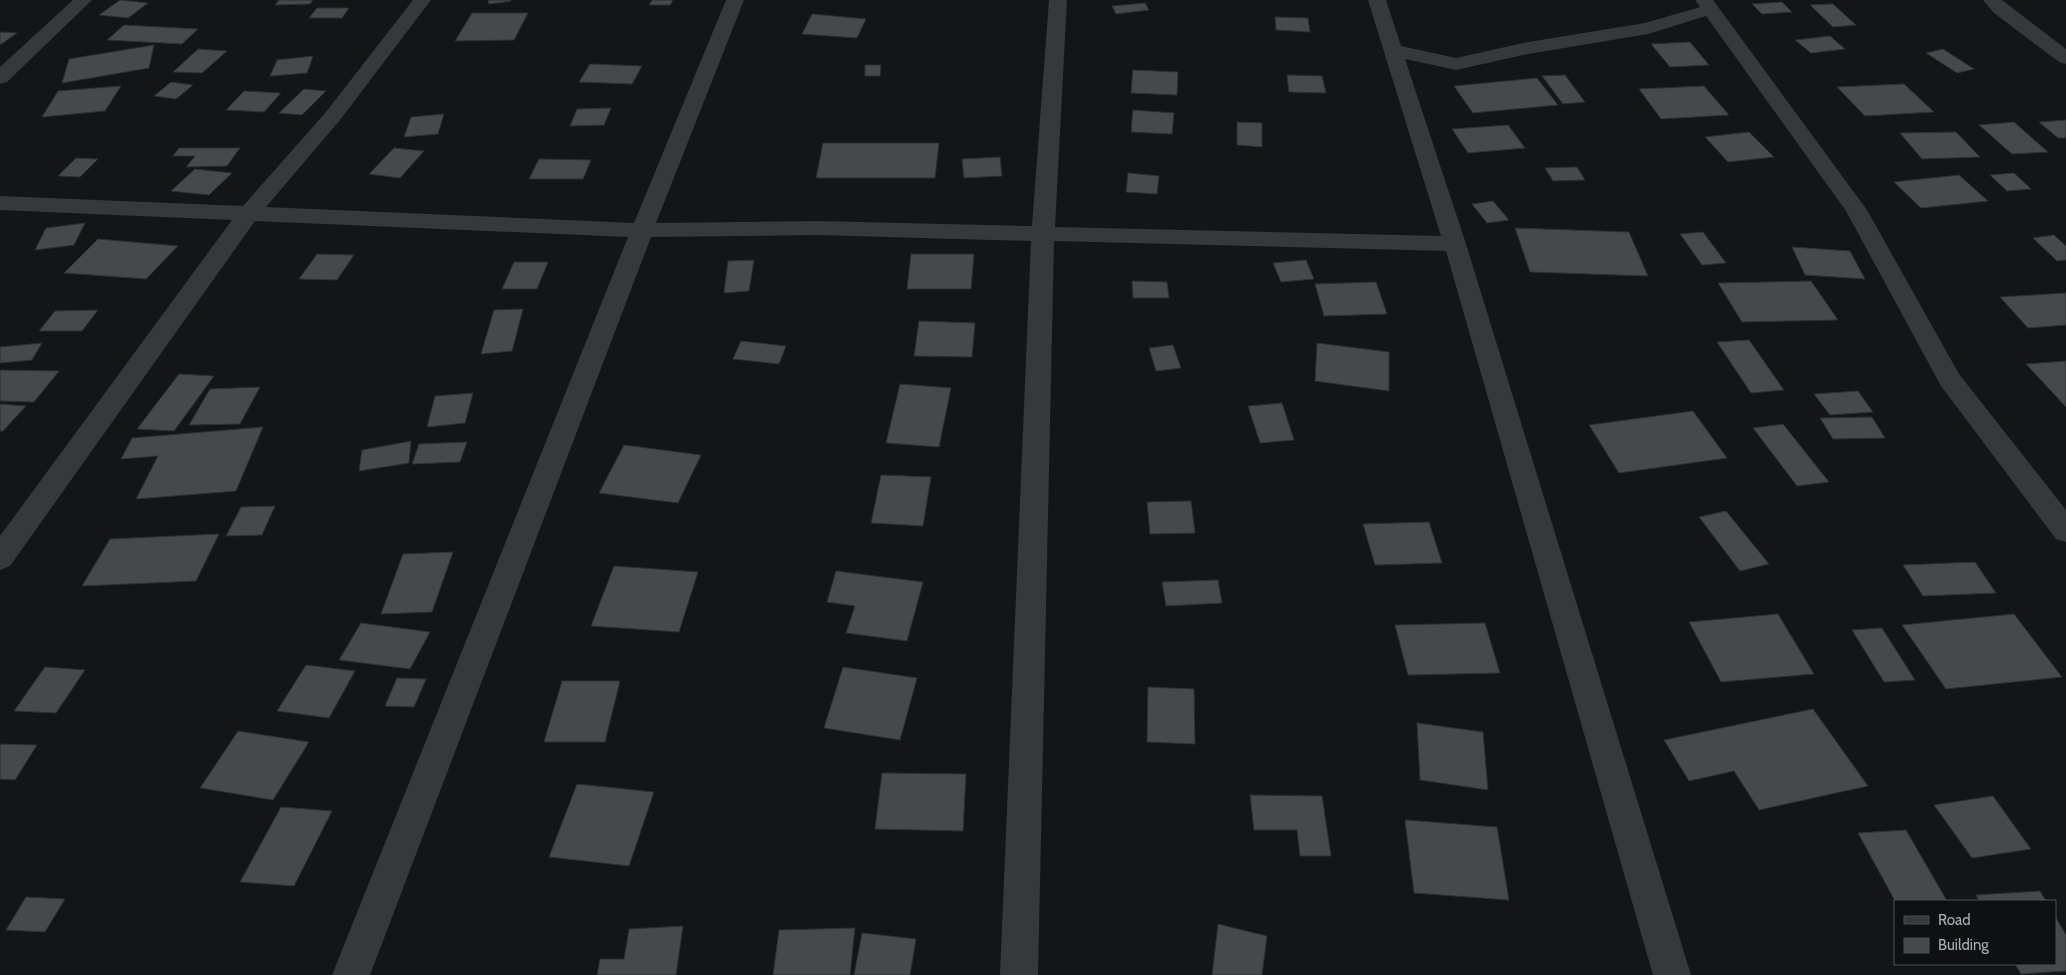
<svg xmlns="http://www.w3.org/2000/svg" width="2066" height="975" font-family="Cabin,sans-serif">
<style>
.building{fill:#46494b;stroke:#2e2f32}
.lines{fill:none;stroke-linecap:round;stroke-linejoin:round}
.minor{fill:#36383b;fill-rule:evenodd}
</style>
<rect width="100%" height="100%" fill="#141516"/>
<path class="building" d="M120,0L148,3L128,18L99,15Z
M279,0H313L310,4L275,5Z
M488,0H511V1L489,4Z
M652,0H673L670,5H649Z
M1782,2L1792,12L1762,14L1752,4Z
M1145,3L1149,10L1116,14L1112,6Z
M1833,4L1856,25L1833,27L1810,5Z
M317,8H349L342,18H309Z
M472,13H528L514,40L455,41Z
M812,14L866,19L857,38L802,34Z
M1275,17L1308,18L1310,32L1276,30Z
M124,25L198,29L182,44L107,40Z
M0,32L17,33L0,45Z
M1830,36L1845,49L1811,53L1795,40Z
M1690,42L1709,65L1670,67L1651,44Z
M154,45L149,68L62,83L69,59Z
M198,49L227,51L202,73L173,72Z
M1943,49L1974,69L1957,73L1926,53Z
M313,56L307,73L270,76L277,60Z
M590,64L642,66L632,84L579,82Z
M865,65H881L880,76H865Z
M1133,70L1178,72L1177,95L1131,93Z
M1287,75L1322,76L1326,93L1289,92Z
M1565,75L1585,102L1563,104L1542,76Z
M1537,78L1558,105L1473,113L1454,86Z
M171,82L193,85L176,99L154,96Z
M1904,84L1934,112L1865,116L1837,87Z
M121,86L105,111L42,117L58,91Z
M1704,86L1729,115L1661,119L1639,89Z
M304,89L326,91L302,115L279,113Z
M244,91L281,93L264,112L226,110Z
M611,108L604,125L570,126L577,109Z
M1133,110L1174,113L1172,134L1131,132Z
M444,114L438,134L404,137L411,117Z
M2066,120V138H2058L2039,122Z
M1237,122L1262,123V147L1237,145Z
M2014,122L2048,152L2012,154L1979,125Z
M1508,125L1525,148L1468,153L1452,129Z
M1749,132L1774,157L1728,162L1705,137Z
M1956,132L1980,157L1922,159L1900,133Z
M823,143H939L935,178H816Z
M179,148H240L227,166L186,167L195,156H173Z
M394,148L424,151L400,178L369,174Z
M1000,157L1002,176L964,178L962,159Z
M76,158L98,159L80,177L58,176Z
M539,159L591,160L583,179H529Z
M1577,167L1585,180L1553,181L1545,168Z
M195,169L232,173L209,195L171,191Z
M1128,173L1159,176L1157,194L1126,192Z
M2014,173L2031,189L2007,191L1990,175Z
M1959,175L1988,201L1921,208L1894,182Z
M1493,201L1509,220L1487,223L1472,204Z
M85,223L74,245L35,250L46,228Z
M1515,228L1629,232L1648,276L1530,272Z
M1703,232L1726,263L1702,265L1680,234Z
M2054,235L2066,246V260L2057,261L2033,238Z
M98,239L178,246L146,279L64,273Z
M1792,247L1850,251L1865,279L1805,275Z
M317,254L354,255L337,280L299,279Z
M911,254H974L971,289H907Z
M754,260L749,291L724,293L728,261Z
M1306,260L1314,279L1281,282L1273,263Z
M514,262H548L537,289H502Z
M1132,281L1167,282L1169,298H1133Z
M1811,281L1838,320L1742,322L1718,283Z
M1376,282L1387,314L1324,316L1315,284Z
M2066,293V325L2028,328L2000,297Z
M523,309L512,351L481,354L494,310Z
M98,310L82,331H39L55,311Z
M919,321L975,323L972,357L914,356Z
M1749,340L1784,390L1751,393L1717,342Z
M741,341L786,346L779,364L733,359Z
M42,343L32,360L0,363V347Z
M1317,343L1389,352V391L1315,381Z
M1173,345L1181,368L1156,371L1149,348Z
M2066,361V407L2026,364Z
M0,370L59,371L34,402L0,401Z
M179,374L214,376L174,431L137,429Z
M900,384L951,388L939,447L886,443Z
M260,387L240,424L189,425L210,389Z
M1858,391L1873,412L1830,415L1814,394Z
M473,393L465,423L427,427L435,396Z
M1282,403L1294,440L1260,443L1248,406Z
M0,404L26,406L3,431H0Z
M1693,411L1727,458L1619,473L1589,425Z
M1872,417L1885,438L1833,439L1820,418Z
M1783,424L1829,482L1797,486L1753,428Z
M263,427L236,491L136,499L158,456L121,459L132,438Z
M411,441L409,463L359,471L362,450Z
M467,442L460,462L412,464L419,444Z
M624,445L701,455L678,503L599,493Z
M881,475L931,477L923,526L871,523Z
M1191,501L1195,533L1150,534L1147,502Z
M275,506L262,535L226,536L241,507Z
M1726,511L1769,564L1740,571L1699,517Z
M1429,522L1442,563L1375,565L1363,524Z
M219,534L196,581L82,586L110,539Z
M453,552L432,612L381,614L403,554Z
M1975,562L1996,593L1923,596L1903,565Z
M614,566L698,572L679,632L591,626Z
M836,571L923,582L907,641L846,633L855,606L827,602Z
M1218,580L1222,603L1166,606L1162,582Z
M1778,614L1814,674L1721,682L1689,622Z
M2014,614L2062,677L1946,689L1902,625Z
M361,623L430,632L410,669L339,660Z
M1485,623L1500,673L1408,675L1395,625Z
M1882,628L1915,680L1884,682L1852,630Z
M306,665L355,671L329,718L277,711Z
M45,667L85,670L56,713L14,711Z
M843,667L917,678L900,740L824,728Z
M397,678L426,679L414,707L385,706Z
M562,681H620L605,742H544Z
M1148,687L1194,689L1195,744L1147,742Z
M1813,709L1868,786L1759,810L1734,771L1689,781L1664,740Z
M1417,723L1483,732L1488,790L1420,780Z
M238,731L309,742L273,800L200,788Z
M0,744L37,745L15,780L0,779Z
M882,773L966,774L963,831L875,829Z
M577,784L654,792L629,866L549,857Z
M1250,795L1322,796L1331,856H1300L1297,830H1254Z
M1993,796L2031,849L1972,858L1934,805Z
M281,807L332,811L294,886L240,882Z
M1405,820L1497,827L1509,900L1414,893Z
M1906,830L1947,901H1895L1858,833Z
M2040,891L2046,901H1979L1976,895Z
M26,897L65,899L45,932L6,930Z
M2055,916L2066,935V971L2021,974L2015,964H2055Z
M1218,924L1267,936L1262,975H1212Z
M683,926L676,975H597L600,959H624L629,929Z
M855,928L850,975H773L779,930Z
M862,933L916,939L910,975H854Z"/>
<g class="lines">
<path class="minor" d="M73,0H92L7,82L0,84V67Z
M413,0H431L340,120L266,207L634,223L726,0H744L656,223L817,221L1032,226L1049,0H1067L1055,227L1441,236L1368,0H1386L1401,46L1456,58L1523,43L1645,23L1700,7L1695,0H1713L1867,210L1959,374L2066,510V542L2056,539L1941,386L1846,211L1706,16L1648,34L1523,55L1456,70L1405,59L1466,244L1691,975H1653L1446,251L1054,241L1038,975H1000L1031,241L817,235L651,237L370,975H332L628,237L255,221L10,566L0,570V536L232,220L0,210V196L243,206L326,112Z
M1983,0H2002L2066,49V64L2059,62L1994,13Z"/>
</g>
<rect x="1894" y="900" width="162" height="65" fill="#0f1011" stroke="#4c5053"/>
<rect x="1904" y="916" width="25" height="8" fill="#36383b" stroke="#4c5053"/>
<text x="1938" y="925" font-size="15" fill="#a7b0b5">Road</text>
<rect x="1904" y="938" width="25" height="15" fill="#46494b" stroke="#4c5053"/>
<text x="1938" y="950" font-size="15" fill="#a7b0b5">Building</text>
</svg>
